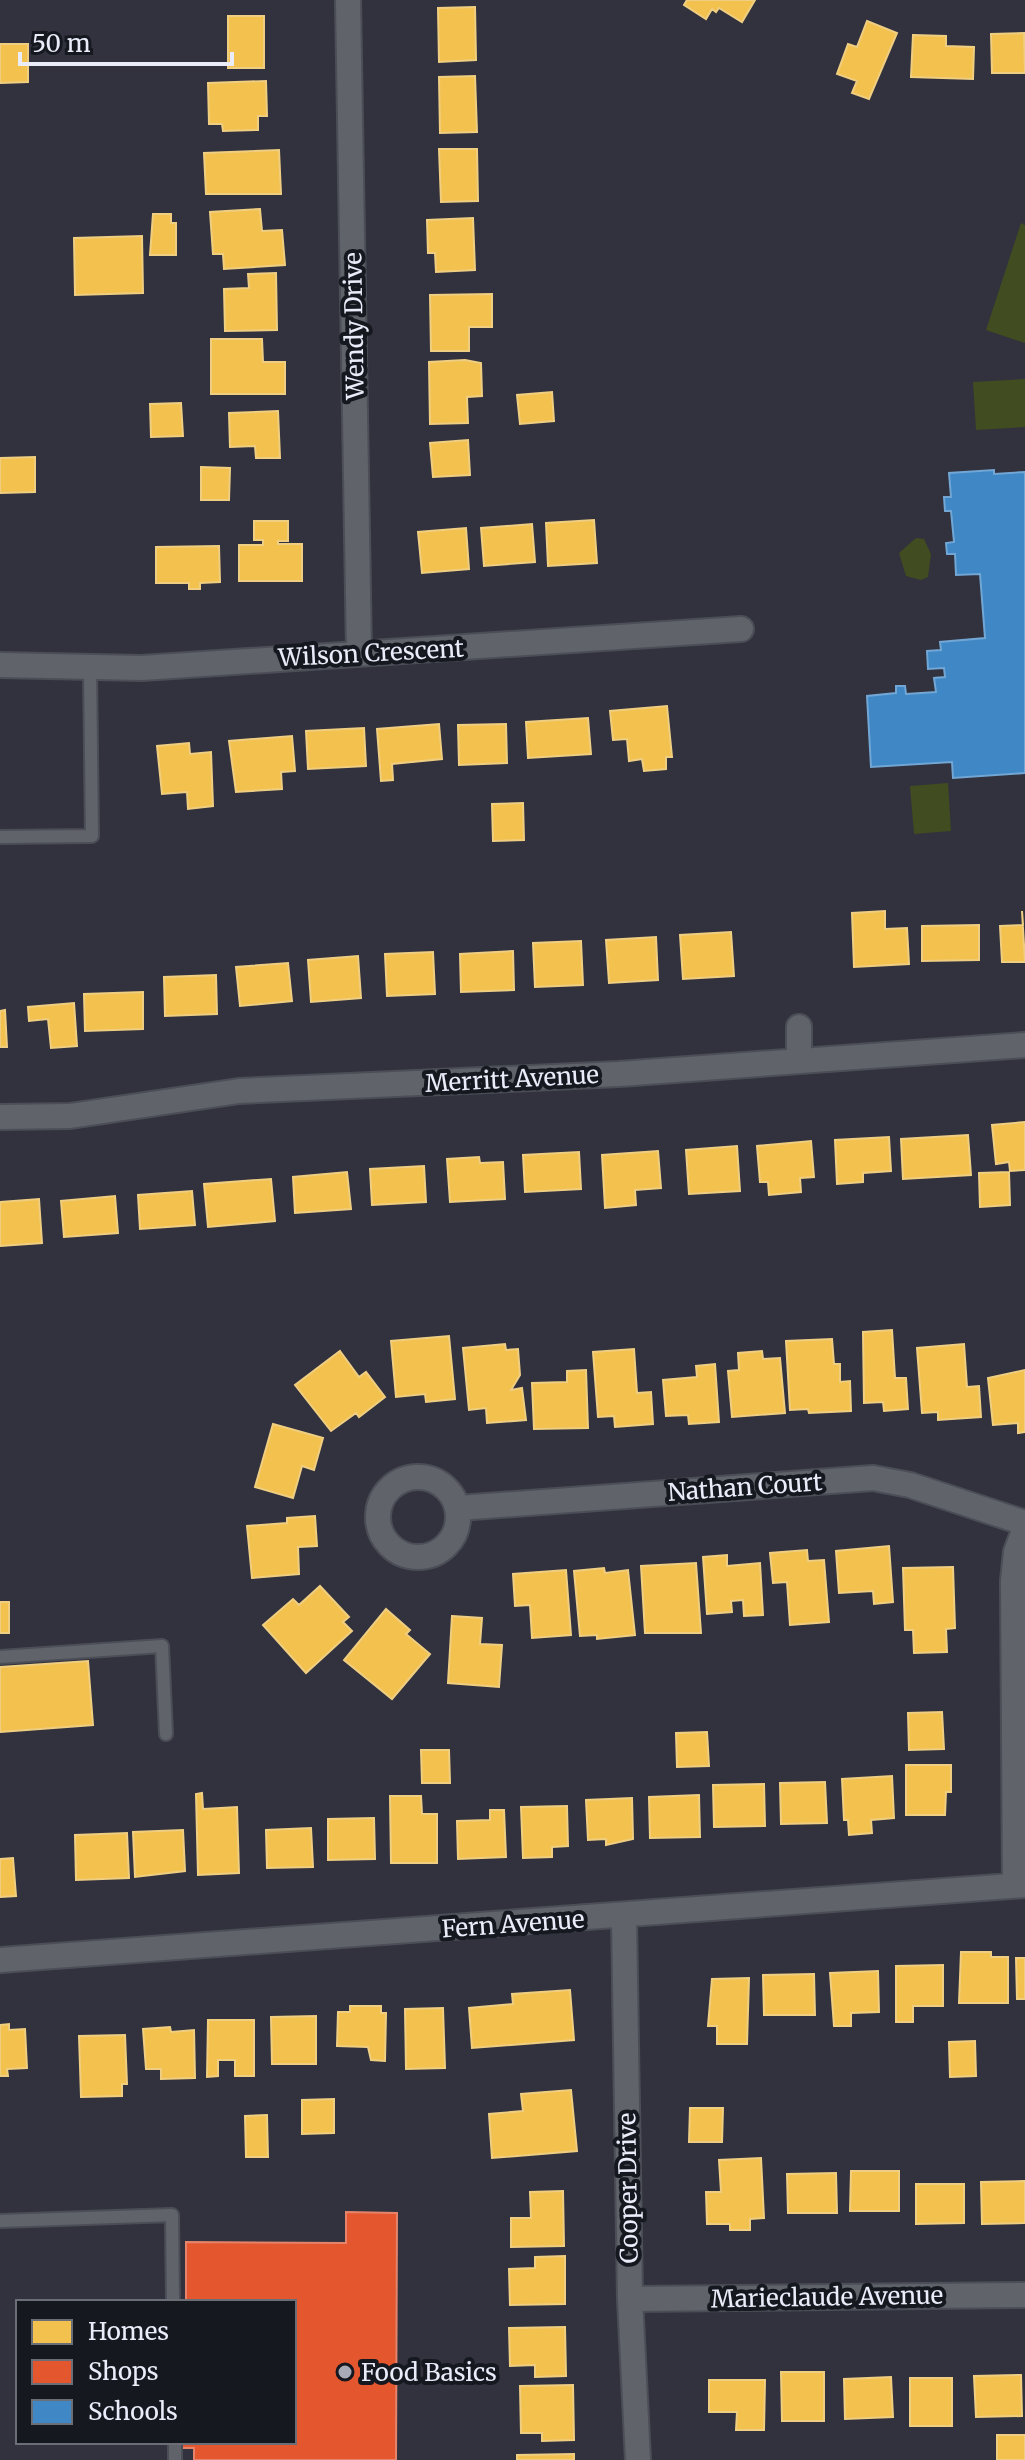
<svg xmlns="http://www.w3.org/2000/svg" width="1025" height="2460" font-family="Merriweather,serif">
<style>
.green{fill:#414c21}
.homes{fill:#f2c14e;stroke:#f0ce81;stroke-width:2}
.shops{fill:#e4572e;stroke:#e6846b;stroke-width:2}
.schools{fill:#3f88c5;stroke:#72a6d5;stroke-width:2}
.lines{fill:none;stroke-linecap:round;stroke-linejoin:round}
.service-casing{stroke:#4c4e57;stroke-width:16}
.minor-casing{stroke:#4c4e57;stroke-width:28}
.service{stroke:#61636b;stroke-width:12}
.minor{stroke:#61636b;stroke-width:24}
.poi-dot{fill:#a9abb7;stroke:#161820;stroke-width:3}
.labels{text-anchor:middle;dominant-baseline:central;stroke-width:8;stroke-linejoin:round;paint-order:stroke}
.street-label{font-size:24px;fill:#eaecf9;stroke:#161820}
.poi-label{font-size:24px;fill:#eaecf9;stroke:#161820;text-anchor:start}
</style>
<rect width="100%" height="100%" fill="#31323d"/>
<path class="green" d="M1021,223L1025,225V343L986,330Z
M1025,379V427L976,430L973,382Z
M916,538L924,539L931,554L928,577L921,580L906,576L899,553Z
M948,783L951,831L914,834L910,786Z"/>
<path class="homes" d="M687,0H755L742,22L719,8L716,12L712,9L706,19L684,5Z
M475,7L476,60L439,62L438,8Z
M228,16H264V68H228Z
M867,21L897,33L869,99L852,93L857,81L837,74L848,44L857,47Z
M1024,33L1025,73H992L991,34Z
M913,35L946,36V46L974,47L973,79L911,77Z
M0,44H28V82L0,83Z
M475,76L477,132L440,133L439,77Z
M266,81L267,116H258V130L223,131L222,124H209L208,83Z
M439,149H477L478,201L441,202Z
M279,150L281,194H206L204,153Z
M260,209L262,231L282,230L285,265L224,269L223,254H213L210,212Z
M153,214H171V223H176V255H150Z
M473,218L475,270L436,272L435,253H428L427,220Z
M142,236L143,293L75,295L74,238Z
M276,273L277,330L225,331L224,289L249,288L248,274Z
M492,294V327H469V351H431L430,295Z
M211,339H262L263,362H285V394H211Z
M465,360L481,363L482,396L467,397L468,423L430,424L429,362Z
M552,392L554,421L520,424L517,395Z
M181,403L183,436L151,437L150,404Z
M278,411L280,458H256L255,446L230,447L229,413Z
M468,440L470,475L433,477L430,443Z
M35,457V492L0,493V458Z
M201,467L230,468L229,500H201Z
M594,520L597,563L548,566L546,523Z
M254,521H288V541H278V544H302V581H239V545H263V540H254Z
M532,524L535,562L484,566L481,528Z
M466,528L469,569L422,573L418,532Z
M219,546L220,582L200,583V589H189V583H156V547Z
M667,706L672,757H666V769L644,771L642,759L629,761L627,739L613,740L610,711Z
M588,718L591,754L528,758L526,722Z
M439,724L442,759L392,764L393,780L381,781L377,729Z
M506,724L507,763L459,765L458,725Z
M364,728L366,766L308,769L306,731Z
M292,736L295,771L281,772L282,789L236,792L229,741Z
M189,743L190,754L211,752L213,806L188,809L187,792L162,794L157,746Z
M523,803L524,840L493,841L492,804Z
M885,911V929L907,928L909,964L854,967L852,913Z
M1022,911L1025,962H1002L1000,926L1023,925Z
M979,925V960L922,961V926Z
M731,932L734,976L683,979L680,935Z
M656,937L658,980L609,983L606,940Z
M581,941L583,985L535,987L533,943Z
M513,951L514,990L461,992L460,954Z
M433,952L435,994L387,996L385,954Z
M358,956L361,998L311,1002L308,960Z
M288,963L292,1001L240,1006L236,967Z
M216,975L217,1014L165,1016L164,977Z
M143,992V1029L85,1031L84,994Z
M74,1003L77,1046L51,1048L48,1019L29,1021L28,1007Z
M5,1010L7,1047H0V1011Z
M1025,1122V1170L1010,1171L1009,1162L996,1164L992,1125Z
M968,1135L971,1175L903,1179L901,1139Z
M889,1137L891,1171L863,1173V1182L837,1184L835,1140Z
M811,1141L814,1177L800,1178L801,1192L769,1195L768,1182H760L757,1146Z
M737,1146L740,1191L689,1194L686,1150Z
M658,1151L661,1188L635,1190L636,1205L605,1208L602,1155Z
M579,1152L581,1189L525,1192L523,1155Z
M479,1157L480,1163L503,1162L505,1199L450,1202L447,1159Z
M424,1166L426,1202L372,1205L370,1169Z
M347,1172L351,1209L295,1213L293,1177Z
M1009,1172L1010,1205L980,1207L979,1173Z
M271,1179L275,1221L208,1227L204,1184Z
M192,1191L195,1225L140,1229L138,1195Z
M115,1196L118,1233L64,1237L61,1201Z
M39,1199L42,1243L0,1246V1202Z
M892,1330L895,1378H906L908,1409L884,1411L883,1402L864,1403L863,1332Z
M449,1336L455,1399L426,1402L425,1394L396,1397L391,1341Z
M832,1339L834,1364H840V1382L850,1381L851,1411L809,1413L808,1409L790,1410L786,1341Z
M505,1344L506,1350L518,1349L520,1375L511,1390L522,1388L526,1420L487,1423L486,1408L469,1410L463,1348Z
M964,1344L967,1387L979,1386L981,1417L938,1420V1412L922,1413L917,1348Z
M634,1349L637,1393L651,1392L653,1424L615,1427L614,1416L598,1417L593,1352Z
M340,1351L359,1377L366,1372L385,1397L359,1417L356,1413L331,1431L295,1385Z
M762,1351L763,1359L780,1358L785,1413L732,1417L728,1371L739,1370L738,1353Z
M715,1364L719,1422L689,1424L688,1415L666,1416L663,1380L697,1377L696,1366Z
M586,1370L588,1428L534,1429L532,1383L567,1382V1371Z
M1025,1370V1432L1018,1433V1423L993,1425L988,1378Z
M273,1424L323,1438L314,1470L302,1466L293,1498L255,1487Z
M315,1516L317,1546L298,1547L299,1574L252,1578L247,1526L287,1523V1518Z
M889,1546L893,1602L874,1604L873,1591L839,1593L836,1551Z
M807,1550L808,1561L824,1560L829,1622L790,1625L787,1582L773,1583L770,1553Z
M727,1555V1566L760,1563L763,1615L744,1616L743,1600L731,1601L732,1612L707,1614L703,1557Z
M696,1563L701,1633H645L641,1566Z
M953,1567L955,1628L946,1629L947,1652L914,1653L913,1630H905L903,1568Z
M604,1568L605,1573L628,1570L635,1635L597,1639V1635L580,1636L574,1571Z
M566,1570L571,1635L532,1638L530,1605L515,1606L513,1574Z
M320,1586L349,1617L343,1622L352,1631L306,1673L263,1625L293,1599L299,1605Z
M0,1602H9V1633H0Z
M386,1609L410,1630L406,1634L430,1654L392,1699L344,1660Z
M452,1616L482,1618L480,1644L502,1645L499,1687L448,1683Z
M88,1661L93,1725L0,1732V1667Z
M942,1712L944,1749L909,1750L908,1713Z
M707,1732L709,1766L677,1767L676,1733Z
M421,1750H449L450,1783H422Z
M906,1765H951V1792H946L945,1815H906Z
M892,1776L894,1818L871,1820L872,1833L849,1835L848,1820H844L842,1779Z
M825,1782L827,1823L781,1824L780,1783Z
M764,1784L765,1826L714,1827L713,1785Z
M202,1793L203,1809L237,1807L239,1873L198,1875L196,1794Z
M699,1795L700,1837L650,1838L649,1797Z
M390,1796H421L422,1814H437V1863H391Z
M632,1798L633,1839L606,1845V1839L588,1840L586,1800Z
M567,1806L568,1846L552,1847V1857L523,1858L521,1807Z
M490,1810H504L506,1857L458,1859L457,1821L490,1820Z
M374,1818L375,1859L328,1860V1819Z
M311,1828L313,1867L267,1868L266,1830Z
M183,1830L185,1871L135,1877L133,1832Z
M127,1833L129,1878L76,1880L75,1835Z
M13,1858L16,1896L0,1897V1859Z
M961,1952H991V1957H1008V2003H959Z
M1016,1958H1025V1999H1017Z
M943,1965V2006H913V2022H896V1966Z
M878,1971L879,2012L851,2013V2026H834L830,1973Z
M814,1974L815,2015H764L763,1975Z
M749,1978L747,2044H717V2026H708L712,1979Z
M570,1990L574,2040L472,2048L469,2008L513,2004L512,1994Z
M350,2006H381V2013H386L385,2061L371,2060L368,2047L337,2046L338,2012H350Z
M443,2008L445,2068L406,2069L405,2009Z
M316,2016V2064H272L271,2017Z
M208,2020H254V2076H235V2060H218V2076L207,2077Z
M9,2024V2030L25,2029L27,2068L7,2069L8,2076H0V2025Z
M170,2027L171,2032L194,2030L195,2078L161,2079V2069H146L143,2029Z
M125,2035L127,2084H122V2096L81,2097L79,2036Z
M975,2041L976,2076L950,2077L949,2042Z
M571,2090L577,2151L492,2158L489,2114L523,2111L521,2094Z
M334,2099V2133L302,2134V2100Z
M690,2108H723L722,2142H689Z
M267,2115L268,2157H246L245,2116Z
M761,2158L764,2218L750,2219V2230H730V2224H707L706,2192H721L719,2160Z
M851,2171H899V2211H850Z
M836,2173L837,2213H788L787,2174Z
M1025,2181V2223L982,2224L981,2182Z
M916,2184H964V2223L916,2224Z
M563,2191L564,2246L511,2247V2218H531L530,2192Z
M565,2256V2304L510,2305L509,2269L535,2268V2257Z
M565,2327L566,2376L535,2377V2365L510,2366L509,2328Z
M781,2372H824V2421H782Z
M1021,2375L1022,2416L976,2417L974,2376Z
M891,2377L893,2417L845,2419L844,2379Z
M910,2378H952V2426H910Z
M709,2380H765L764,2430H736L737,2412H709Z
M573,2385L574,2440L542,2441V2433H521L520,2386Z
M997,2435H1025V2460H997Z
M574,2454V2460H517V2455Z"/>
<path class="shops" d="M346,2212L397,2213L396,2460H194V2448H182V2442H294V2302H186V2242L346,2243Z"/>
<path class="schools" d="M994,470V474L1025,472V773L953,778L952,762L871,767L867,696L896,693V686H905L906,694L936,692L934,678L945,677L944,668L928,669L927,651L941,650L940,642L985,638L980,574L956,575L955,554H947L946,543L954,542L951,511H945L944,497H951L949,473Z"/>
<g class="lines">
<defs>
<path id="service" d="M0,837L92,836L90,667
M0,1657L162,1646L166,1734
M0,2221L172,2215L173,2302
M175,2442V2460"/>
<path id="minor" d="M348,0L359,653
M0,665L142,668L741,629
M799,1060V1027
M0,1117L70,1116L239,1091L619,1074L1025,1045
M378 1517a40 40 0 1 1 80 0a40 40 0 1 1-80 0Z
M459,1508L873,1478L910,1485L1025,1523
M1015,1885L1013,1581L1016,1552L1025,1528
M624,1917L630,2299L638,2460
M0,1960L1025,1885
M630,2299L1025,2295"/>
</defs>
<use href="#service" class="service-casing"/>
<use href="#minor" class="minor-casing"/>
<use href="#service" class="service"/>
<use href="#minor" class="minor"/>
</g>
<circle class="poi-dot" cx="345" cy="2372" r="8"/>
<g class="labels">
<g class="street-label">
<text transform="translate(354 326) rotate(-91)">Wendy Drive</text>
<text transform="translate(371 653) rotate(-3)">Wilson Crescent</text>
<text transform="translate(512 1079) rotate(-3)">Merritt Avenue</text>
<text transform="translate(745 1487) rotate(-4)">Nathan Court</text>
<text transform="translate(513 1924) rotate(-4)">Fern Avenue</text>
<text transform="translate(628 2188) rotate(-91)">Cooper Drive</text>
<text transform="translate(827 2297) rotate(-1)">Marieclaude Avenue</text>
</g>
<g class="poi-label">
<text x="361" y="2372">Food Basics</text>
</g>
</g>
<rect x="16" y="2300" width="280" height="144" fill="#161820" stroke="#6b6d77" stroke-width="2"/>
<rect x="32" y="2320" width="40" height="24" fill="#f2c14e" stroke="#6b6d77" stroke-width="2"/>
<text x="88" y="2340" font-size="24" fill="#eaecf9">Homes</text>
<rect x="32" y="2360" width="40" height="24" fill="#e4572e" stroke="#6b6d77" stroke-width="2"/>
<text x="88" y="2380" font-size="24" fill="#eaecf9">Shops</text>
<rect x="32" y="2400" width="40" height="24" fill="#3f88c5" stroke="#6b6d77" stroke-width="2"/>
<text x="88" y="2420" font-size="24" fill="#eaecf9">Schools</text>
<path d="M20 52v12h212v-12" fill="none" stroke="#eaecf9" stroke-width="4"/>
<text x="32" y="52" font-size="24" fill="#eaecf9" stroke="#161820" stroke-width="6" paint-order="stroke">50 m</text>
</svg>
